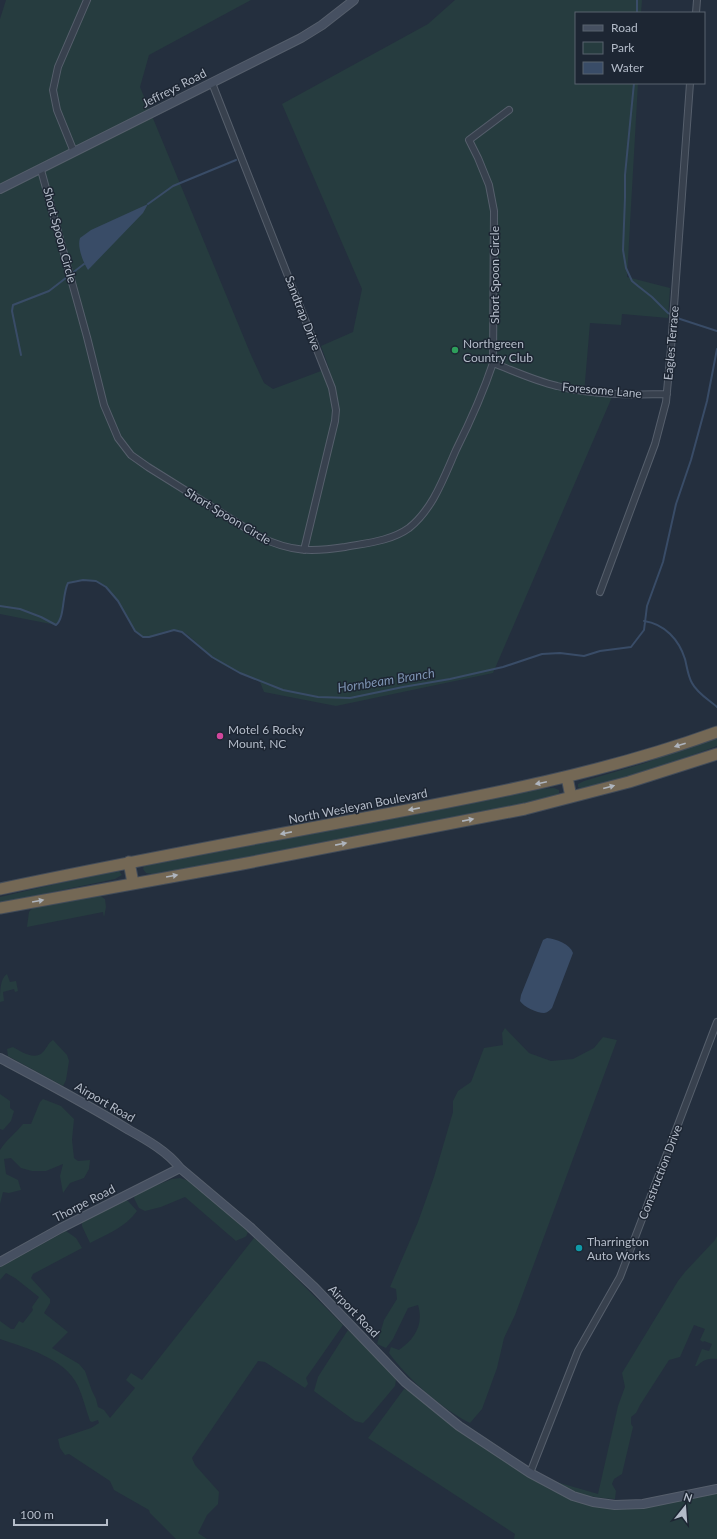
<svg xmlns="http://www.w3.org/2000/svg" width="717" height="1539" font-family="Lato,sans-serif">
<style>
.green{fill:#263c3f}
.water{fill:#394c67}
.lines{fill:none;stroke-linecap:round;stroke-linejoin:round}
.stream{stroke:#394c67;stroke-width:2}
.street-casing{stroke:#565f6c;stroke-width:8}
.secondary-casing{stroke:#565f6c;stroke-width:10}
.highway-casing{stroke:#434c59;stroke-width:13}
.street{stroke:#38414e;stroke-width:6}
.secondary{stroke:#465061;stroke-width:8}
.highway{stroke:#746855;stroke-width:11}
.oneway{fill:#aeb4bd}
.leisure-dot{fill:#2e9e5b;stroke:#1d2633;stroke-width:1.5}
.hotel-dot{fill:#d1479c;stroke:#1d2633;stroke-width:1.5}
.culture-dot{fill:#0f9aa8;stroke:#1d2633;stroke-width:1.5}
.labels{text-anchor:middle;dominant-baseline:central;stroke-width:3;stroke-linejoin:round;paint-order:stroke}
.street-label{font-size:12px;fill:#b4bcc9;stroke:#1d2633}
.poi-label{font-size:12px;fill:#b4bcc9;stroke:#1d2633;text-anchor:start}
.water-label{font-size:13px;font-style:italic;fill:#7c92b1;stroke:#1d2633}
</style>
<rect width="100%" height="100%" fill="#242f3e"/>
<path class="green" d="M6,0H251L149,55L140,87L251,355L264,383L273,389L329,368L321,346L353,332L362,289L282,104L428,24L455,0H642L641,13H576V83H638L627,277L670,288L668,318L622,314L621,325L590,323L584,394L612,397L493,673L336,706L264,692L260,682C244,675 226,668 211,657C203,650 191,635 181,631C166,625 151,644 137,633C133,630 131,624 129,620C118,602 110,582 87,580C81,580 74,580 68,583C62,594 65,618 56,625L0,614V19Z
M717,738V746L647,772L582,789L578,787V784L584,781L645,763L705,740Z
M554,788L559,790V793L556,797L539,801L401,829L165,873L152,874L146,873L143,869L144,866L148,863L536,789Z
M116,870L119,871L122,875L115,879L0,903V897Z
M96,895L100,896L105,899L106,907L104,917L103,912L27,927L29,912L34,906Z
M7,974L10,982L16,981L18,991L15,992L14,989L3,992L4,1001L0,1002C0,992 0,978 7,974Z
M505,1028L529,1053L551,1061L573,1059L594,1048L603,1037L617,1040L515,1315L504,1338L497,1368L482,1409L470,1423C442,1409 407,1378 389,1353L391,1347L399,1350C415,1339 424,1324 418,1305L408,1308L393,1339L386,1348L377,1344L384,1320L397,1299L396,1289L390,1287L418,1222L434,1177L453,1112V1101L458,1091L471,1082L484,1048L503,1045L502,1033Z
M53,1040L67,1055L69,1061L66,1080L63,1086L8,1056L7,1049L13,1047C20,1051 35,1061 43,1052C47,1048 48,1043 53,1040Z
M0,1094L10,1101V1108L14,1111L11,1121L3,1130L0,1129Z
M43,1099L61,1106L74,1119L72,1140L74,1158L78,1161L90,1160L89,1169L84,1178L70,1183L63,1193L60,1176L63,1164L46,1171H32L21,1168L11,1158L4,1159L6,1174L18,1180L21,1190L9,1193L3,1192L0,1204V1150C6,1140 16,1133 23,1124H31L40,1102Z
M180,1178L189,1181L198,1188L248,1231C247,1239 242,1237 236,1241L185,1197L161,1207L145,1211L139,1208L134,1198L135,1194L172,1179Z
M125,1200L128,1201L137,1211C126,1227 107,1234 90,1243L82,1226V1222Z
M66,1231L76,1238L82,1248L33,1274L31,1278L50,1299V1303L44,1313L68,1332L52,1348L79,1364L85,1371L92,1391L96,1399L98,1407L104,1410L110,1418L135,1388L126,1380L131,1373L142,1380L254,1238L257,1239L343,1325L306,1378L308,1384L305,1388L265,1362L258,1361L192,1458L195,1465L219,1492L218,1504L207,1515L198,1533L207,1539H176L150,1513L149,1510L114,1490L110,1481L69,1454L65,1455L60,1448L58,1439L91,1428L99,1423L98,1420L92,1422L90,1421C86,1410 83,1397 78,1386C65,1358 26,1348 0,1339V1321L11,1329H14L19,1321L23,1323L33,1310L32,1307L39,1297L15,1278L6,1273L0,1280V1267Z
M717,1236V1359C708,1358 703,1360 697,1366H695L702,1349L709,1351L712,1344L704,1341L703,1342L700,1340L705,1329L694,1325L680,1357L669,1360L640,1405L636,1413L631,1417V1424L633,1427L622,1474L614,1479L612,1484L616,1491L615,1499C597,1498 566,1494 553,1481L598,1494L618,1406L625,1387L622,1373L678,1281L685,1272L715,1240Z
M348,1330L391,1373L396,1380L395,1386L369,1417L363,1423L355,1421L314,1391L318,1377Z
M404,1389L408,1390L449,1423L523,1473L549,1489L582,1503L604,1507L626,1509L683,1500L717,1492V1539H514L515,1534L368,1438Z"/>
<path class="water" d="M148,204L143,213L88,270C83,262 77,247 80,238L91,230Z
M547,938C556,939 570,944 573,953L552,1008C550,1010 547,1013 544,1013C537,1013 524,1007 520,1001L521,995L543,940Z"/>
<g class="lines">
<path class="stream" d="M637,13V0
M634,83L625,175V198L623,250L626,268L632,281L638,286L652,297L668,313L677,318L717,331
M148,204L173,186L236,160
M21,355L12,311L13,305L49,291L84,264
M0,606L20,609L41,617L56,625C65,618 62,594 68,583L83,580L96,581L106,587L118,601L135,631L143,637H149L174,630L182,632L212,657L240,673L283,690L318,697L350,698L403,687L450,679L503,667L542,654L560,653L584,656L600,651L631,647L644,630L647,606L663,562L676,504L691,460L707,401L717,349
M644,621C665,624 679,640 685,659C687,667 688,676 692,683C697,693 709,700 717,707"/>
<defs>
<path id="street" d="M696,13L697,0
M212,83L332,388L336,410L335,421L304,550
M74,152L57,110L53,90L58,67L87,0
M41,170L87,337L104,405L118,438L131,455L148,467L260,537C291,552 312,552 345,547C367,543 391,541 409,528C433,509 444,477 456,450C470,422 483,393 493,363L494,211L489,185L478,158L469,140L509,110
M493,363C514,371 535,381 557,386C592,395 630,395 667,394
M600,592L655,444L666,402L671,348L690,83
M530,1473L578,1351L620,1277L717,1022"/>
<path id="secondary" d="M0,189L301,38L322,25L354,0
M0,1058C43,1081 87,1104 129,1130C147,1140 168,1152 180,1168L250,1227L315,1288L405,1382L459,1426L530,1473L573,1496L593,1502L615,1505L643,1504L717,1489
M0,1262L61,1228L180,1168"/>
<path id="highway" d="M567,777L571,797
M129,862L133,883
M0,889C123,863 246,840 370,817C487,795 604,773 717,732
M0,908L242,864L525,809L629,782L717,754"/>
</defs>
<use href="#street" class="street-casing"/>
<use href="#secondary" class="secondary-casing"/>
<use href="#highway" class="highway-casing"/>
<use href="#street" class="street"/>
<use href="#secondary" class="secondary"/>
<use href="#highway" class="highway"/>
</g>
<defs><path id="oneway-solid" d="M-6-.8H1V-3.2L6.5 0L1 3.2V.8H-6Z"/></defs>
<g class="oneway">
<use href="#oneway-solid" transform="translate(680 745) rotate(162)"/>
<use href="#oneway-solid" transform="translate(541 783) rotate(168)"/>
<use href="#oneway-solid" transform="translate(609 787) rotate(-15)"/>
<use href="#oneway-solid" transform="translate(414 809) rotate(169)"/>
<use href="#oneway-solid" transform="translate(468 820) rotate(-11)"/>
<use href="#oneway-solid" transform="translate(286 833) rotate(169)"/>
<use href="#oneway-solid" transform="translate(341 844) rotate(-11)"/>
<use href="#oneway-solid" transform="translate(172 876) rotate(-10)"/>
<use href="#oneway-solid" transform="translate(38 901) rotate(-10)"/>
</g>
<circle class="leisure-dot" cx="455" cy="350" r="4"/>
<circle class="hotel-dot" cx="220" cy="736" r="4"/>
<circle class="culture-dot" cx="579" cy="1248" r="4"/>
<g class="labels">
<g class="street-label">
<text transform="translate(174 88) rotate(-27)">Jeffreys Road</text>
<text transform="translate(60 235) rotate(75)">Short Spoon Circle</text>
<text transform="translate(494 275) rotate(-90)">Short Spoon Circle</text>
<text transform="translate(303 313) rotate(69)">Sandtrap Drive</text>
<text transform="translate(671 343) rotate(-85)">Eagles Terrace</text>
<text transform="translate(602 390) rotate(5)">Foresome Lane</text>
<text transform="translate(228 516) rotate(31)">Short Spoon Circle</text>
<text transform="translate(358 806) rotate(-11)">North Wesleyan Boulevard</text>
<text transform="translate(105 1102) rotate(30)">Airport Road</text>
<text transform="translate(660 1172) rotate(-69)">Construction Drive</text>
<text transform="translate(84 1203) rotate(-27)">Thorpe Road</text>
<text transform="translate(354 1311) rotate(46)">Airport Road</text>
</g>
<g class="poi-label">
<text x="463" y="343">Northgreen<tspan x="463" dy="14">Country Club</tspan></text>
<text x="228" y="729">Motel 6 Rocky<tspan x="228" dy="14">Mount, NC</tspan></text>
<text x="587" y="1241">Tharrington<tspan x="587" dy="14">Auto Works</tspan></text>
</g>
<g class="water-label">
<text transform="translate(386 680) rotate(-9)">Hornbeam Branch</text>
</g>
</g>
<rect x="575" y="12" width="130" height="72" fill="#1d2633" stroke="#59626f"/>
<rect x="583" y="25" width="20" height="6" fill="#465061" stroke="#59626f"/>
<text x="611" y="32" font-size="12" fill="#b4bcc9">Road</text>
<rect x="583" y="42" width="20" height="12" fill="#263c3f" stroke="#59626f"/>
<text x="611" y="52" font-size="12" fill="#b4bcc9">Park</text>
<rect x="583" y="62" width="20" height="12" fill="#394c67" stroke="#59626f"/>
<text x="611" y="72" font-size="12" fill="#b4bcc9">Water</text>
<g transform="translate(685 1507) rotate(17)" stroke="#1d2633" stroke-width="3" paint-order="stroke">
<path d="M0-3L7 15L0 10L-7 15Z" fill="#b4bcc9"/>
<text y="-6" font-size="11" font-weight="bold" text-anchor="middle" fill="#b4bcc9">N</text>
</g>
<path d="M14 1519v6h93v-6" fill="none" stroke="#b4bcc9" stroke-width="2"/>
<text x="20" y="1519" font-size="12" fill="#b4bcc9" stroke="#1d2633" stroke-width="3" paint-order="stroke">100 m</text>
</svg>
